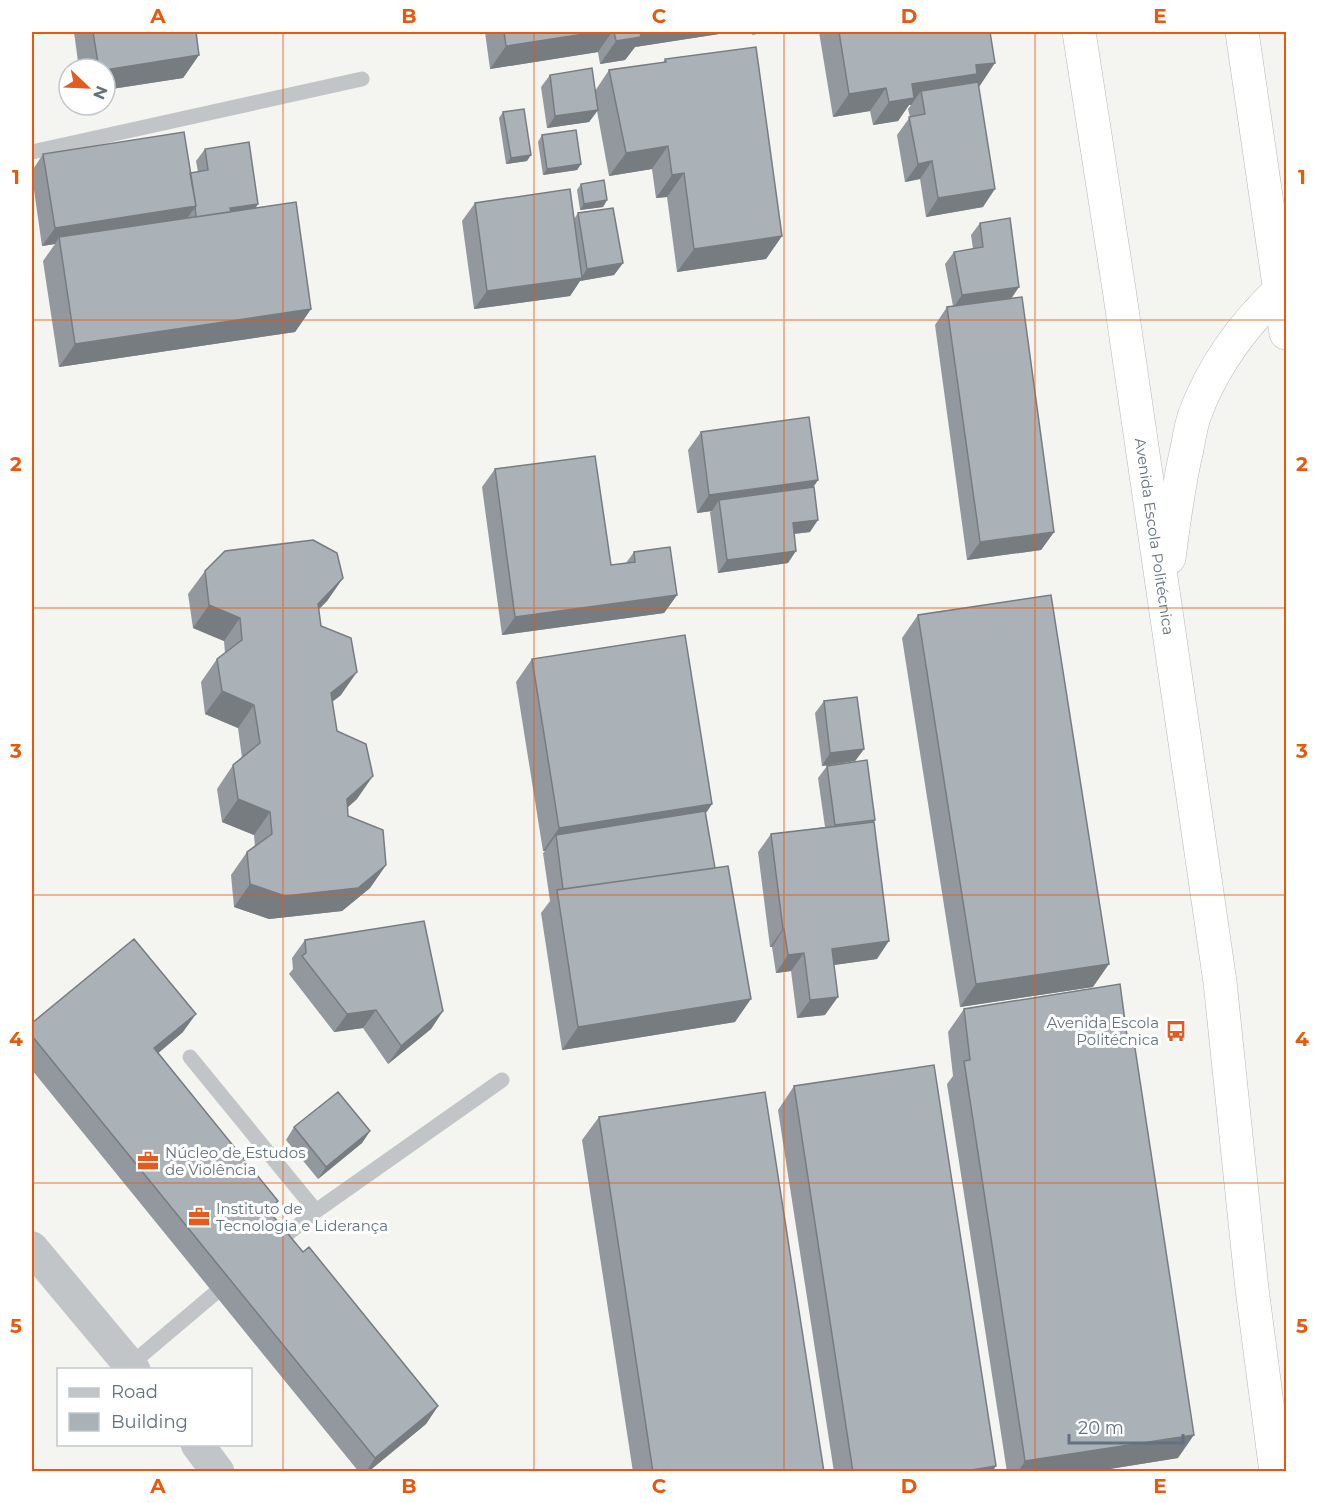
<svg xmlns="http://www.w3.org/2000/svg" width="1318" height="1503" font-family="Montserrat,sans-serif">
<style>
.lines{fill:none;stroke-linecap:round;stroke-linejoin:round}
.trunk-casing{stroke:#b4b7ba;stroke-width:34}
.service{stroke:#c1c5c8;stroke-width:15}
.tertiary{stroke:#c1c5c8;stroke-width:33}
.trunk{stroke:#fff;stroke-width:33}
.wall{fill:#92989d}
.shaded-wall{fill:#777c80}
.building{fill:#aab1b7;stroke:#777c80;stroke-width:1.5}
.grid{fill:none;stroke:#e8590c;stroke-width:1.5;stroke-opacity:0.55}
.labels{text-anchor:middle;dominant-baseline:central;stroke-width:6;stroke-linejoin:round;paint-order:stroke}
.street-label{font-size:15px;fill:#637282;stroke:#fff}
.poi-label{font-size:15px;fill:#637282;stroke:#fff;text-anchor:start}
.neatline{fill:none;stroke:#e8590c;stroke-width:2}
.grid-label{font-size:20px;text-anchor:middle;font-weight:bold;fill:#e8590c}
</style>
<rect width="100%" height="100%" fill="#f4f4f0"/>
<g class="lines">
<defs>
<g id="trunk">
<path id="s1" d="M1079,32L1119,289L1220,982L1252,1289L1276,1472"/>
<path d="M1242,32L1286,333"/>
<path d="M1169,558C1174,521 1178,486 1187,449C1189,438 1191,425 1195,414C1213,366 1243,325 1280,290"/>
</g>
</defs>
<use href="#trunk" class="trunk-casing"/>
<path class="service" d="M32,152L362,79
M190,1057L316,1211L502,1080
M274,1245L316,1211
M130,1365L214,1294"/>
<path class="tertiary" d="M32,1248L134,1370
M197,1444L218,1472"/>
<use href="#trunk" class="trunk"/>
</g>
<path class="wall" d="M74,32H196L199,55L183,78L105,90V69H79Z
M485,32H732L635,47L625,60L600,64L598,52L490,69Z
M819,32H990L978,87L983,207L926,217L920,179L905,182L897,135L910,117L908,109L911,105H909L898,121L873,125L870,111L833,117Z
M665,59L782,236L766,259L677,272L667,197L656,198L652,169L609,176L597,111L589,122L547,128L541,87L550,75L595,91L609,70L663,63Z
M503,112L527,161L506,164L499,118Z
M542,135L581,164L577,170L543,175L538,142Z
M205,149L258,204L255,209L311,309L295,332L59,367L43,261L55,244L42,246L32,176V171L43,154L190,173L198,172L196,161Z
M581,184L607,200L603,207L580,210L577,190Z
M475,203L574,219L578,213L623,263L614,275L580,281L570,296L474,309L462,221Z
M980,223L1011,298L1054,532L1041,550L967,560L935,325L947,307L953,306L945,264L954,252L973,249L971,235Z
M701,432L818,480L813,487L810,532L794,534L788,563L718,573L710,512L712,511L697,513L688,450Z
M495,469L611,565L626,563L634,552L677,595L664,613L502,635L482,487Z
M205,571L343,578L327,601L318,610L321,626L341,695L332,702L337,731L357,799L348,807V816L386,865L370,888L342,911L269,919L234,907L231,875L247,852L255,847L254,835L222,822L217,789L233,765L242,758L238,728L205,714L201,682L217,659L225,653L224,641L193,628L188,594Z
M918,615L1093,987L960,1007L902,638Z
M532,659L712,804L706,813L735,1022L562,1050L541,913L550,901L543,853L545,851H543L516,682Z
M824,701L864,749L855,761L822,766L815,713Z
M827,766L875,820L874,822L877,959L834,965L825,1015L797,1018L791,971L776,973L772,947H770L758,852L771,834L825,827L818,778Z
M305,940L443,1011L431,1029L388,1064L363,1028L334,1032L289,974L293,969L292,958Z
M964,1009L1178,1458L1091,1472H1007L947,1084L953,1076L948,1032Z
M32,1023L183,1032L158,1053L278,1201L270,1212L303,1252L438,1406L426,1424L368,1472H359L32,1070Z
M794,1086L992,1472H834L778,1110Z
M599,1117L824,1472H633L582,1140Z
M294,1127L370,1131L362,1143L318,1179L286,1140Z"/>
<path class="shaded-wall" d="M597,32H612L598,52L490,69L506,46Z
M634,32H732L635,47L625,60L600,64L616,41Z
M754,32H766L752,35Z
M199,55L183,78L105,90V70Z
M995,63L979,87L921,91L911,105H909L898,121L873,125L889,102L912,84L976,65Z
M886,88L870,111L833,117L849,94Z
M598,110L589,122L547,128L555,116Z
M668,146L652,169L609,176L626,153Z
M531,155L527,161L506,164L511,158Z
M932,161L920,179L905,182L918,164Z
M581,164L577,170L543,175L547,169Z
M684,173L667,197L656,198L672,175Z
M995,189L983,207L926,217L938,198Z
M607,200L603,207L580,210L584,204Z
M258,204L249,216L231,219L230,208Z
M196,206L183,224L59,237L55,244L42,246L55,228Z
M782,236L766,259L677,272L694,249Z
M623,263L614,275L580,281L570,296L474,309L487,291L581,278L587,269Z
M1019,287L1011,299L953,308L962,295Z
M311,309L295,332L59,367L75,344Z
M818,480L806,498L719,500L712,511L697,513L709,495Z
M818,520L810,532L784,535L793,523Z
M1054,532L1041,550L967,560L980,542Z
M796,551L788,563L718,573L727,560Z
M343,578L327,601L301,627L318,604Z
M677,595L664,613L502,635L515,617Z
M209,605L240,618L224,641L193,628Z
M357,672L341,695L314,716L331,693Z
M222,691L254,705L238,728L205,714Z
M864,749L855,761L822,766L830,753Z
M373,776L357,799L331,822L347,799Z
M238,799L270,812L254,835L222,822Z
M712,804L696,827L556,835L545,851H543L559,828Z
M386,865L370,888L342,911L269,919L234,907L250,884Z
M783,929H784L772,947H770Z
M889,941L877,959L819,967L832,949Z
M804,953L791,971L776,973L788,955Z
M1109,964L1093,987L960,1007L976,984Z
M838,997L825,1015L797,1018L810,1000Z
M751,999L735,1022L562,1050L578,1027Z
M376,1010L363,1028L334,1032L347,1014Z
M443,1011L431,1029L388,1064L401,1046Z
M196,1014L183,1032L142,1067L154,1048Z
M370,1131L362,1143L318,1179L326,1167Z
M278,1201L266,1219L268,1210Z
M438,1406L426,1424L368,1472H366L375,1458Z
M1194,1435L1178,1458L1091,1472H1018L1025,1461Z
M996,1466L992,1472H959Z"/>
<path class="building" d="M93,32H196L199,55L105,70L99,69Z
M504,32H597L506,46Z
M614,32H640L641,37L616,41Z
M839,32H990L995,63L976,65L977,74L912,84L914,98L889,102L886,88L849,94Z
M756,47L782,236L694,249L684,173L672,175L668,146L626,153L609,70L666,62L665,59Z
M592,68L598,110L555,116L550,75Z
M978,82L995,189L938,198L932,161L918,164L909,117L925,114L921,91Z
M524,109L531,155L511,158L503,112Z
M576,130L581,164L547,169L542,135Z
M184,132L196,206L55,228L43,154Z
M249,142L258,204L230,208L231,212L196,217L195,206H196L190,173L208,170L205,149Z
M604,180L607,200L584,204L581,184Z
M570,189L582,278L487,291L475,203Z
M296,202L311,309L75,344L59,237Z
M613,208L623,263L587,269L578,213Z
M1010,218L1019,287L962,295L954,252L983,247L980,223Z
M1022,297L1054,532L980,542L947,307Z
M809,417L818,480L709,495L701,432Z
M595,456L611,565L635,562L634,552L670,547L677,595L515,617L495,469Z
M814,487L818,520L793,523L796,551L727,560L719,500Z
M313,540L337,553L343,578L318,604L321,626L351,638L357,672L331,693L337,731L366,744L373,776L347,799L348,816L383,830L386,865L358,888L285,896L250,884L247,852L272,834L270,812L238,799L233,765L260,743L254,705L222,691L217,659L242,640L240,618L209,605L205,571L225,551Z
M1051,595L1109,964L976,984L918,615Z
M685,635L712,804L559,828L532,659Z
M857,697L864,749L830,753L824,701Z
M867,760L875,820L835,825L827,766Z
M705,811L715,868L563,889L556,835Z
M874,822L889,941L832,949L838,997L810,1000L804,953L788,955L784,929H783L771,834Z
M728,866L751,999L578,1027L557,890Z
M424,921L443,1011L401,1046L376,1010L347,1014L302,956L306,953L305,940Z
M134,939L196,1014L154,1048L278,1201L268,1210L303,1252L309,1247L438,1406L375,1458L32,1036V1023Z
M1120,984L1127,1036L1133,1035L1194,1435L1025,1461L964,1061L970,1060L964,1009Z
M934,1065L996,1466L959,1472H853L794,1086Z
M338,1092L370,1131L326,1167L294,1127Z
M765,1092L824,1472H653L599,1117Z"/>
<path class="grid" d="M283,32V1472M534,32V1472M784,32V1472M1035,32V1472M32,320H1286M32,608H1286M32,895H1286M32,1183H1286"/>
<defs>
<symbol id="bus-bare" viewBox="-9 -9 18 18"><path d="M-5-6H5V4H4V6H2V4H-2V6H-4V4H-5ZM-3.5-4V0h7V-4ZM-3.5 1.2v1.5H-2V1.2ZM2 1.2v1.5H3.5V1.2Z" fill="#e55a1f" stroke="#fff" stroke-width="2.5" paint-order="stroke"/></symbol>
<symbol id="office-bare" viewBox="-9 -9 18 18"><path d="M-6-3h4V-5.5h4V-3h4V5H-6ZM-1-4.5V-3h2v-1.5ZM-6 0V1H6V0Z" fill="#e55a1f" stroke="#fff" stroke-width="2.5" paint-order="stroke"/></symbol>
</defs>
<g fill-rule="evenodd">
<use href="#bus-bare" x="1161" y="1016" width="30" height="30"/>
<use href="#office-bare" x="133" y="1146" width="30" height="30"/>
<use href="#office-bare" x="184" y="1202" width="30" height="30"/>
</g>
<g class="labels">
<g class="street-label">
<text stroke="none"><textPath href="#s1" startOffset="510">Avenida Escola Politécnica</textPath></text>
</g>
<g class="poi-label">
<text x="1159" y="1022" text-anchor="end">Avenida Escola<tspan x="1159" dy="17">Politécnica</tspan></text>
<text x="165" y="1152">Núcleo de Estudos<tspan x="165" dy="17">de Violência</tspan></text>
<text x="216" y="1208">Instituto de<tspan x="216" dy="17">Tecnologia e Liderança</tspan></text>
</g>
</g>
<rect width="1318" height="1503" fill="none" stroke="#ffffff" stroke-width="66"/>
<rect x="57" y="1368" width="195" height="78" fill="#ffffff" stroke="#c1c7cd" stroke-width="1.5"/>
<rect x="69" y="1388" width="30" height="9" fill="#c1c5c8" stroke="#c1c7cd" stroke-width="1.5"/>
<text x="111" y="1398" font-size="18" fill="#637282">Road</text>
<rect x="69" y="1413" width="30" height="18" fill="#aab1b7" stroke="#c1c7cd" stroke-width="1.5"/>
<text x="111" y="1428" font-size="18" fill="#637282">Building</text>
<g transform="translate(87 87) rotate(113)"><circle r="28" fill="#ffffff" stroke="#c1c7cd" stroke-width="1.5"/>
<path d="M0-4.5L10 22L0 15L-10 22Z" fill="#e55a1f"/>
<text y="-9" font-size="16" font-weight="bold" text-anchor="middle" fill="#637282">N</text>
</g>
<path d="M1069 1434v9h114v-9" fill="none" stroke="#637282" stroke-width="3"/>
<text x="1078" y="1434" font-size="18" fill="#637282" stroke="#ffffff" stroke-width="4.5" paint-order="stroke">20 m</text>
<rect x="33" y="33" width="1252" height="1437" class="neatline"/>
<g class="grid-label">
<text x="158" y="23">A</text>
<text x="409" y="23">B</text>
<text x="659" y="23">C</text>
<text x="909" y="23">D</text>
<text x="1160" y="23">E</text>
<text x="16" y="184">1</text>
<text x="1302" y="184">1</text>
<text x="16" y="471">2</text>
<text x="1302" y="471">2</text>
<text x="16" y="758">3</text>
<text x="1302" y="758">3</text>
<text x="16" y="1046">4</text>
<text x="1302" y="1046">4</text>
<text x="16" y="1333">5</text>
<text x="1302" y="1333">5</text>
<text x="158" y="1493">A</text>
<text x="409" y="1493">B</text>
<text x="659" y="1493">C</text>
<text x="909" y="1493">D</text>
<text x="1160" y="1493">E</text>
</g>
</svg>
